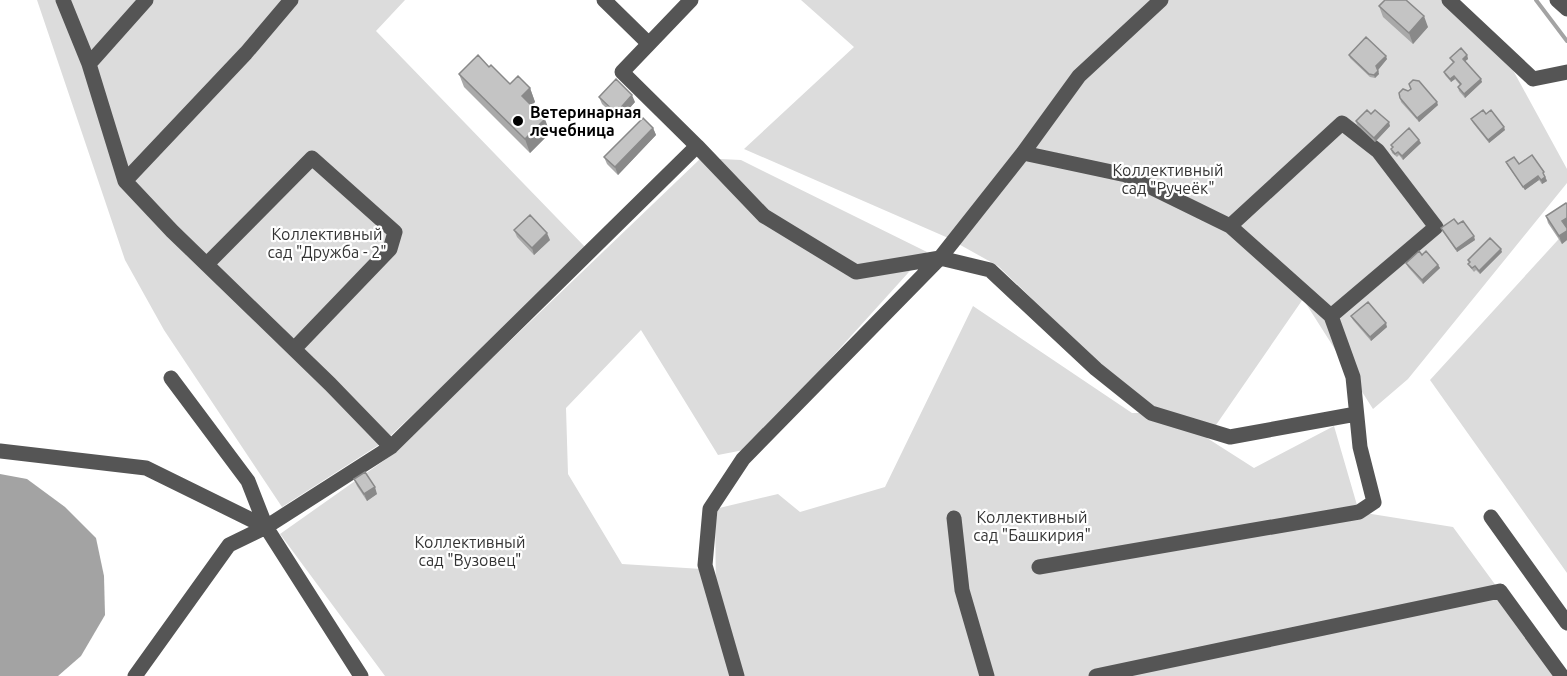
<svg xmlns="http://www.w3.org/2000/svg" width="1567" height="676" font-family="Ubuntu,sans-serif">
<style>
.green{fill:#dcdcdc}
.water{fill:#a3a3a3}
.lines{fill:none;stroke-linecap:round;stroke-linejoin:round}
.stream{stroke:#a3a3a3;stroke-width:4}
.minor{stroke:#555;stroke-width:15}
.wall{fill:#a9a9a9}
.shaded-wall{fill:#898989}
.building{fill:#c4c4c4;stroke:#898989;stroke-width:1.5}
.poi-dot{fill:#000;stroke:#fff;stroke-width:2}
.labels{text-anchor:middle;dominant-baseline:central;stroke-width:4.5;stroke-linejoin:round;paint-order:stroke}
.poi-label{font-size:16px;font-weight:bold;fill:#000;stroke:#fff;text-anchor:start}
.park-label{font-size:16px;fill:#333;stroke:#fff}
</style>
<rect width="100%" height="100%" fill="#fff"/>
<path class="green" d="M37,0H405L376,31L587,249L385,441L282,507L164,330L125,260Z
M801,0H1444L1508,61L1567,169V183L1408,379L1373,409L1303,299L1207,438L1254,468L1334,426L1359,512L1453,527L1562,676H740L716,596L715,509L778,494L800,512L885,487L973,306L1132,413H1151L998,266L946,237L744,149L854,47Z
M701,158L741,160L927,252L749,449L718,455L641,330L566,408L568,474L622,564L702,569L733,676H385L280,534L389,457Z
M1567,230V573L1430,380Z"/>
<path class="water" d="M0,474L27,479L65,507L96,538L104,576L105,615L81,656L58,676H0Z"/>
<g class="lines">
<path class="stream" d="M1536,0L1567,41"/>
<path class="minor" d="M63,0L89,64L125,181L172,231L330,384L391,447
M604,0L648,43
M691,0L622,72L697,146L764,216L856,272L940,258L990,270L1096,369L1151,413L1230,437L1356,414
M1449,0L1533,79L1567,72
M1557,0L1567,9
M89,64L146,0
M1023,153L1126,175L1230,226L1331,316L1436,227L1378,151L1342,123L1230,226
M125,181L246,53L291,0
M207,264L312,158L395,232L390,249L294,349
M171,378L248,481L266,527L361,676
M0,451L146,468L266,527
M1491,517L1567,623
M954,518L962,590L987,676
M1039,567L1359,512L1374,502L1360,447L1353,377L1331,316
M135,676L229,545L266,527L391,447L697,146
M737,676L705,565L710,509L743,459L940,258L1023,153L1079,76L1161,0
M1096,676L1500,591L1562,676"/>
</g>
<path class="wall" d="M1379,6L1428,27L1413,44L1383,17Z
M1349,55L1387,59L1378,70L1379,74L1375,78L1370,77L1350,58Z
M1467,55L1468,59L1465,61L1482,82L1465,98L1459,91L1458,87L1460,85L1455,79L1451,82L1445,75L1444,72L1453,63L1450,58Z
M489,67L510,84L530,88L535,102L531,105L550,133L530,153L464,87L459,74Z
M599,97L635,102L619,120L602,104Z
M1400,98L1438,105L1419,122L1401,102Z
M1371,114L1390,126L1375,142L1357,125L1356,121Z
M1486,114L1505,130L1489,143L1473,123L1471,119Z
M653,128L656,135L618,175L607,164L604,157Z
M1421,143L1403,160L1399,155L1397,157L1392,153L1391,149L1392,148L1391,145Z
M1506,162L1519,164L1545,176L1547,181L1542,184L1539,180L1525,190L1508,166Z
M1546,216L1567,228V240L1562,244L1548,223Z
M1458,224L1475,240L1457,252L1443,232L1441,228Z
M514,230L550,240L534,255L517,237Z
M1502,252L1480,274L1476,270L1474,272L1470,267L1468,260Z
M1422,255L1438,265L1440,268L1423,284L1408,267L1406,263Z
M1351,316L1387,327L1371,341L1353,320Z
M354,479L377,494L367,501L357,486Z"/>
<path class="shaded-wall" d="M1424,16L1428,27L1413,44L1409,33Z
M1467,55L1468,59L1464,62L1463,59Z
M1386,56L1387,59L1378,70L1376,66Z
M1378,71L1379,74L1375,78L1374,75Z
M1454,76L1455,79L1451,82L1450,79Z
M1481,79L1482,82L1465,98L1464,94Z
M530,88L535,102L527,110L522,96Z
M632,95L635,102L619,120L616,113Z
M1437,102L1438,105L1419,122L1417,118Z
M545,119L550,133L530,153L525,139Z
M1389,122L1390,126L1375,142L1374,138Z
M1504,127L1505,130L1489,143L1488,140Z
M653,128L656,135L618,175L615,167Z
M1419,140L1421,143L1403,160L1402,156Z
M1538,176L1539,180L1525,190L1523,187Z
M1545,177L1547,181L1542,184L1541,180Z
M1567,218V227L1565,228L1562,221Z
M1567,231V240L1562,244L1559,236Z
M547,233L550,240L534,255L532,248Z
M1474,236L1475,240L1457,252L1456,249Z
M1501,249L1502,252L1480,274L1479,271Z
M1438,265L1440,268L1423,284L1422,280Z
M1386,323L1387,327L1371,341L1370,337Z
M375,487L377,494L367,501L364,494Z"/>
<path class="building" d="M1385,0H1406L1424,16L1409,33L1379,6Z
M1366,37L1386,56L1376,66L1378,71L1374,75L1369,74L1349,55Z
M1461,48L1467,55L1463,59L1481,79L1464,94L1458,87L1461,84L1454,76L1450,79L1444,72L1454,62L1450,58Z
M478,55L489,67L491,65L510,84L518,76L530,88L522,96L545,119L525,139L459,74Z
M616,79L632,95L616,113L599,97Z
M1413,80L1419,81L1437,102L1417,118L1400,98L1399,93L1403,89L1408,91L1411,89L1409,84Z
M1367,110L1371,114L1375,110L1389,122L1374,138L1356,121Z
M1483,110L1486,114L1491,110L1504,127L1488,140L1471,119Z
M643,118L653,128L615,167L604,157Z
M1409,128L1419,140L1402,156L1398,152L1395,154L1391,149L1393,147L1391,145Z
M1532,155L1544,172L1543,173L1545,177L1541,180L1538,176L1523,187L1506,162L1514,157L1519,164Z
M1566,203L1567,204V218L1562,221L1567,228V231L1559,236L1546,216Z
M530,215L547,233L532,248L514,230Z
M1454,219L1458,224L1463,221L1474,236L1456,249L1441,228Z
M1490,238L1501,249L1479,271L1475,266L1472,268L1468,264L1470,262L1468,260Z
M1419,251L1422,255L1426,251L1438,265L1422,280L1406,263Z
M1368,302L1386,323L1370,337L1351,316Z
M365,472L375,487L364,494L354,479Z"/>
<circle class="poi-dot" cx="518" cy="121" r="6"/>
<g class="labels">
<g class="poi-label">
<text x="530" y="112">Ветеринарная<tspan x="530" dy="18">лечебница</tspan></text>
</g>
<g class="park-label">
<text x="1168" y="170">Коллективный<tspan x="1168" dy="18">сад "Ручеёк"</tspan></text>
<text x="327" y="234">Коллективный<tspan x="327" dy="18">сад "Дружба - 2"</tspan></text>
<text x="1032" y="517">Коллективный<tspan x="1032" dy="18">сад "Башкирия"</tspan></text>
<text x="470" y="542">Коллективный<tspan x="470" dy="18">сад "Вузовец"</tspan></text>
</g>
</g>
</svg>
